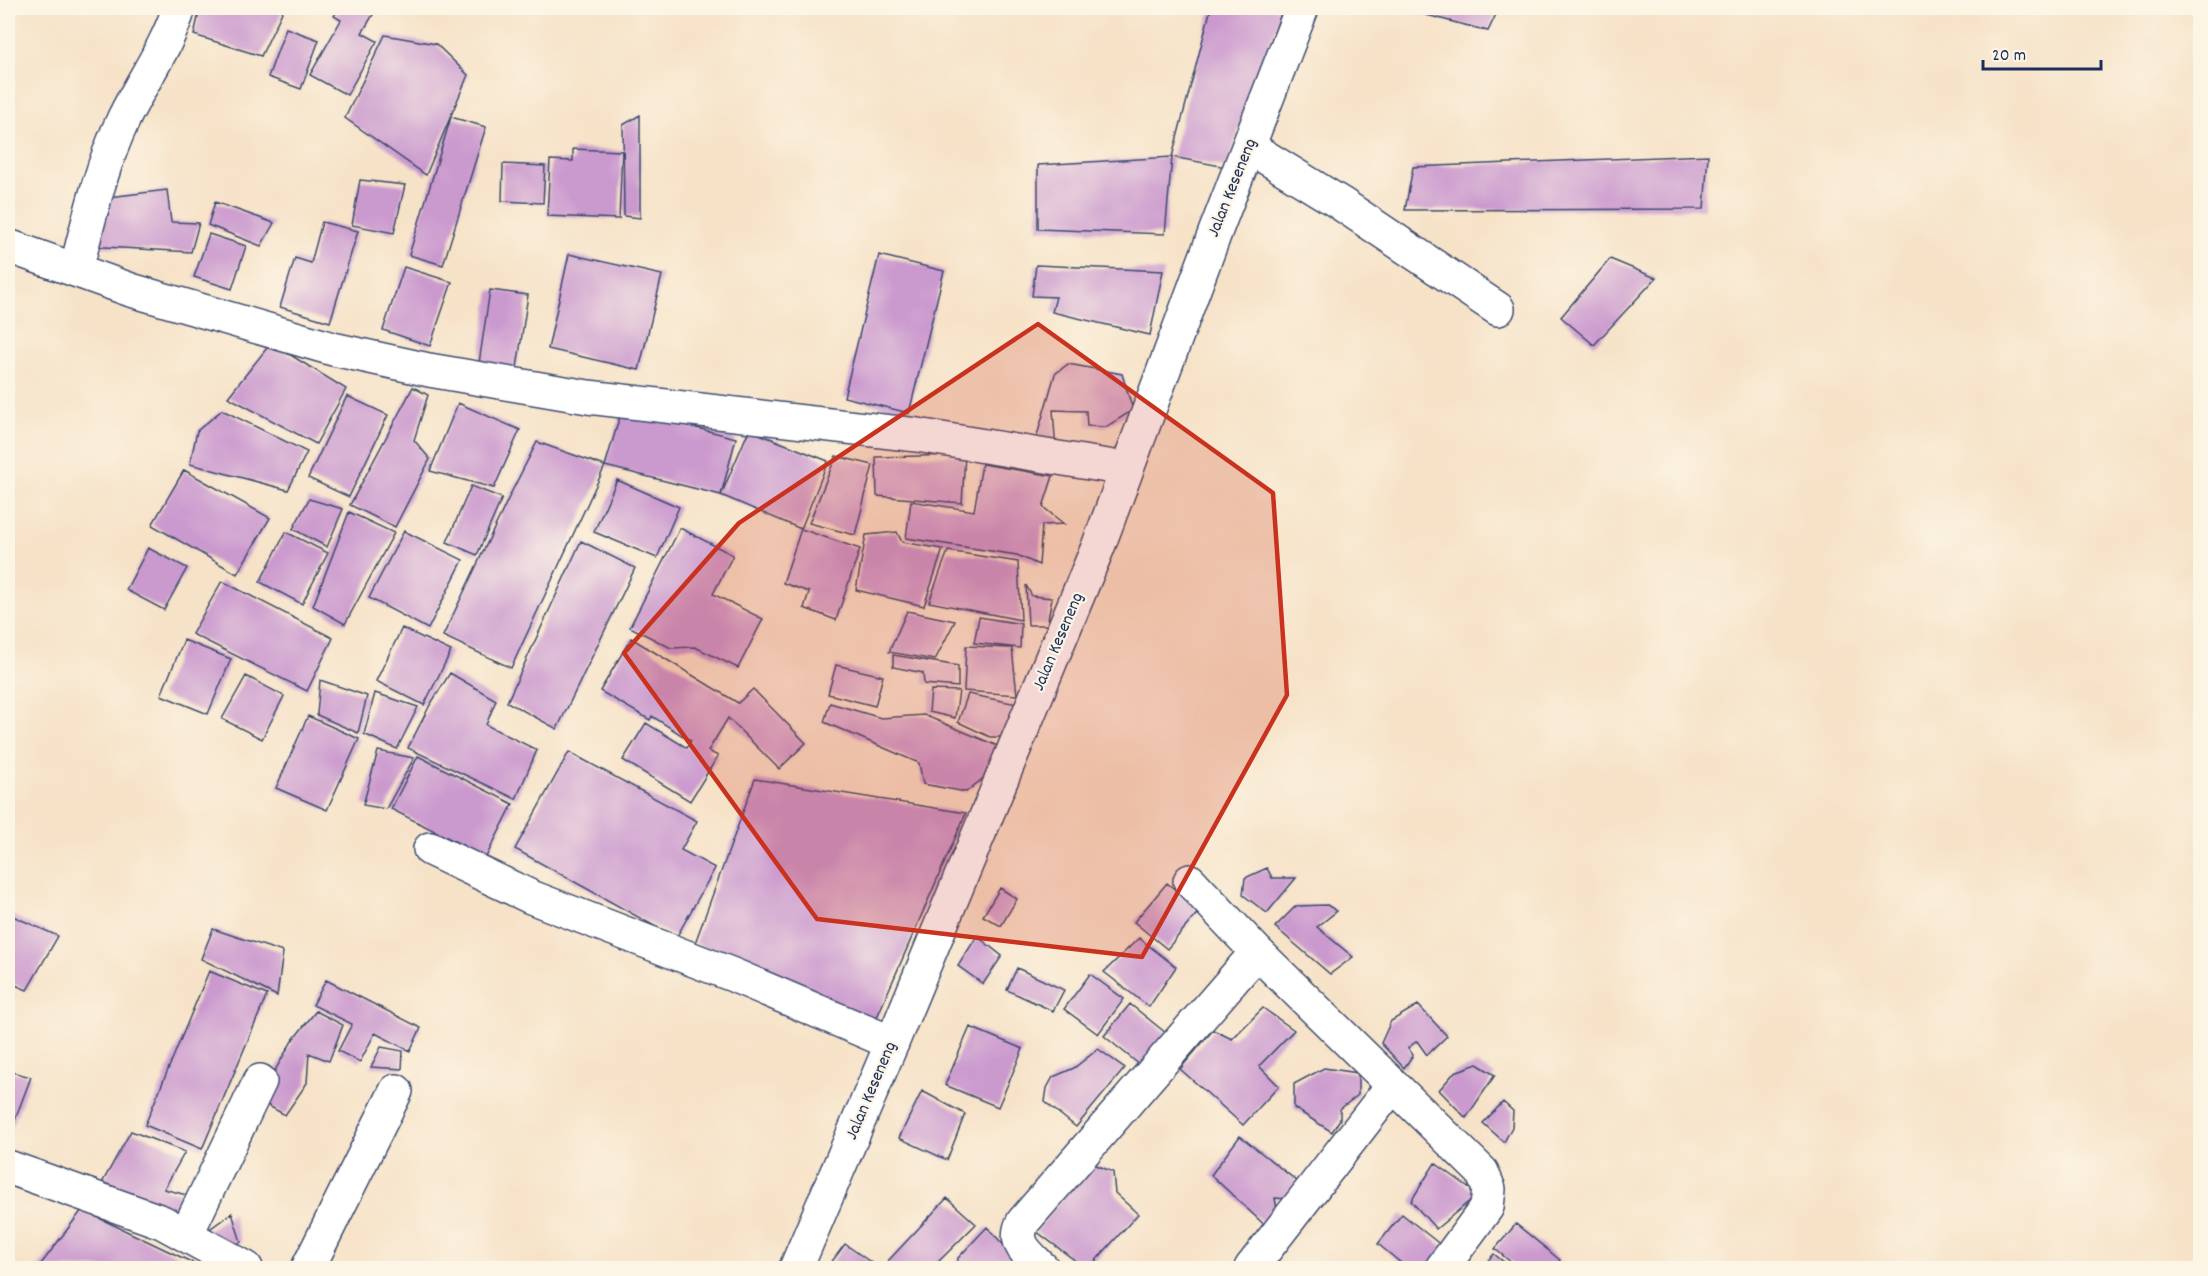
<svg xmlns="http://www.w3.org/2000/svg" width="2208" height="1276" font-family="Dekko,sans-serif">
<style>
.building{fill:#ca99ce}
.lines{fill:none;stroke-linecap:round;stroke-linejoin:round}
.minor-casing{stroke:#3c4a6e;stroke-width:36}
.tertiary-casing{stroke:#3c4a6e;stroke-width:36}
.minor{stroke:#fff;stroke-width:33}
.tertiary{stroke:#fff;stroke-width:33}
.marked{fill:#c8321e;fill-opacity:0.2;stroke:#c8321e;stroke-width:4.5;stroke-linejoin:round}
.labels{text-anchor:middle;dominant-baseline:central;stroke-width:4.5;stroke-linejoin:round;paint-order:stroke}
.street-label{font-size:18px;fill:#1b2f5e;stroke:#fcf5e5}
</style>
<rect width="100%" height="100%" fill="#fcf5e5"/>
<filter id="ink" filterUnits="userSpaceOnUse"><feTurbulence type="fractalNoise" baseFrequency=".0167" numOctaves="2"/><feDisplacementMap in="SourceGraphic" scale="12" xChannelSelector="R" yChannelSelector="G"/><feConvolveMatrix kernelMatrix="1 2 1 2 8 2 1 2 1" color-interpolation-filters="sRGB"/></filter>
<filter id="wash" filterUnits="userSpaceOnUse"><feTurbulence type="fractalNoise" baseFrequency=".008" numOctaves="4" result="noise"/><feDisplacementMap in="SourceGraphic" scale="24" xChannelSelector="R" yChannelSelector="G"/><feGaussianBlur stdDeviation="1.35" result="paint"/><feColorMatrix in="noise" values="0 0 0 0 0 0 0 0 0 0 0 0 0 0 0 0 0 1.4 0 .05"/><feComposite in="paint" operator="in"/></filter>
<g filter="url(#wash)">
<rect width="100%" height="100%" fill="#f6e2c7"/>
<g id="blocks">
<path class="building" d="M200,8H284L261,56L194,35Z
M339,8H377L362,33L377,41L347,95L310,75L341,20L334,16Z
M1211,8H1283L1226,167L1172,157Z
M1412,8H1499L1488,31L1411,11Z
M286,28L319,40L301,89L268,77Z
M385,35L436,44L468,75L426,175L345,118Z
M640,115V218L624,216L623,125Z
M451,117L486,127L443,265L409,255Z
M573,149L622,151L619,219L547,216L550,160L573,161Z
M1708,155L1704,209L1405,210L1413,167Z
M1172,157L1165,234L1038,229V165Z
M503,164L545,166L543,203L502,201Z
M360,180L405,185L394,233L352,225Z
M167,190L171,222L199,223L191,252L88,246L109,197Z
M215,202L274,223L261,246L208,225Z
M322,222L358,231L330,322L280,307L295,258L311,263Z
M209,234L246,246L232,289L194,277Z
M569,254L662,275L639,370L548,349Z
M879,255L944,271L909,413L844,397Z
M1610,259L1656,278L1594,345L1561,317Z
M1036,265L1163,271L1150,335L1052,312L1056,297L1032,296Z
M404,267L452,282L430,346L383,330Z
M490,290L528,295L517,368L479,363Z
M271,343L346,389L316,444L228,397Z
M1068,364L1122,374L1133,410L1106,427L1087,426L1086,411L1053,410L1056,451L1034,446L1055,374Z
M413,387L428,395L414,440L430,459L395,527L350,505Z
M347,396L388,415L349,497L308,478Z
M458,403L520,430L494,488L430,471Z
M622,409L736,438L721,495L605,466Z
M222,410L307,452L288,490L190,464L197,431Z
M749,430L828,461L801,529L860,549L836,620L804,608L809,592L783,583L801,529L721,495Z
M537,442L605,466L511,668L443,636L512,491Z
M965,455L962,503L877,496L876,457Z
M836,456L873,465L855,535L809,523Z
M982,464L1053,476L1043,507L1064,524L1042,525L1039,565L1017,555L906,538L911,501L974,511Z
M184,470L270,518L237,574L152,525Z
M617,480L679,507L657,558L594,532Z
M471,486L502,498L477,555L447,542Z
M309,499L343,509L327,547L293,529Z
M349,512L394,533L345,624L313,606Z
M680,528L733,555L713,594L763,619L738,668L695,647L671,648L630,627Z
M404,531L463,560L428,629L369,598Z
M286,532L328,553L302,604L260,582Z
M897,532L902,542L943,549L924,606L856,590L866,535Z
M581,541L635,568L557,729L507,702Z
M148,548L187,568L164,610L126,590Z
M948,551L1018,562L1021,620L929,602Z
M222,581L333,638L307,691L192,634Z
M1026,585L1032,596L1052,598L1047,625H1028Z
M907,611L955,621L935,660L889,652Z
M979,617L1021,624L1020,648L974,643Z
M402,628L451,651L424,705L376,681Z
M631,638L738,703L753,689L806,743L779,769L728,718L708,751L718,756L690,801L623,760L646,723L687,748L691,741L652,716L650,720L600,691Z
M184,640L231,659L208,714L161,695Z
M966,646L1012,648L1017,695L964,691Z
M893,655L958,666V687L924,684L923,673L893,667Z
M836,665L883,676L875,706L828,694Z
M450,673L496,700L486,725L537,750L516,799L408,748L430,705Z
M246,676L284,696L262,739L222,719Z
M320,680L367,696L358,733L317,715Z
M931,690L959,691L955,718L929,712Z
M375,693L418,707L397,749L364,734Z
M968,694L1017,704L1014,737H990L958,722Z
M830,703L881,718L924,715L1000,747L997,767L966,792L923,784L919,763L824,722Z
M308,716L359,739L327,810L276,788Z
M378,751L414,758L386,809L363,805Z
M569,752L697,821L681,850L715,868L676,938L515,849Z
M418,756L513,804L486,857L391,809Z
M755,779L966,813L874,1024L695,943Z
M1267,868L1272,878H1296L1267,913L1243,895L1245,878Z
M1167,883L1200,910L1167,949L1134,922Z
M1000,888L1017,899L1001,926L983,916Z
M1327,905L1337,911L1317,927L1353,957L1330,974L1275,927L1296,906Z
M8,914L58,936L27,990L8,982Z
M213,929L283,952L277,996L201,959Z
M977,936L1002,956L983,984L958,966Z
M1139,938L1176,967L1149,1007L1104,972Z
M1017,968L1064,990L1053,1011L1007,990Z
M209,971L267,995L202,1149L145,1125Z
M1090,974L1124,999L1098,1034L1064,1009Z
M326,980L421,1028L410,1051L375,1033L360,1062L338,1051L352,1024L313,1005Z
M1130,1004L1166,1033L1140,1065L1104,1036Z
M1418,1005L1447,1036L1427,1055L1417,1041L1408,1048L1413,1055L1404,1068L1381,1043L1391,1021Z
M1263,1008L1294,1030L1259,1066L1279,1086L1243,1125L1180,1069L1213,1030L1232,1039Z
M316,1011L343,1025L329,1061L309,1053L307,1083L285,1115L258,1100L292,1041Z
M970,1027L1023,1049L998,1107L945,1085Z
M381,1047L403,1051L402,1069L371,1067Z
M1098,1049L1125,1068L1076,1127L1045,1102L1047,1088L1053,1077L1074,1068Z
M1477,1064L1495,1075L1466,1118L1439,1090L1455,1072Z
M1324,1068L1358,1073V1095L1340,1109V1119L1332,1132L1294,1108V1084Z
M8,1071L31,1077L8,1138Z
M922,1091L965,1114L947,1160L899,1138Z
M1503,1102L1513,1111L1512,1127L1504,1142L1483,1123Z
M131,1131L185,1152L164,1189L194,1197L183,1220L101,1185Z
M1240,1136L1307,1189L1290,1199L1275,1198L1278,1216L1270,1230L1211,1175Z
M1089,1162L1113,1172L1115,1193L1138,1214L1089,1268H1085L1036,1231Z
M1435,1163L1478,1194L1436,1229L1411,1201Z
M947,1198L976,1224L932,1268H893L887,1262Z
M82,1210L204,1268H38Z
M232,1213L241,1242L222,1250L207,1231Z
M1402,1214L1447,1250L1432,1268H1407L1378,1244Z
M1516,1224L1560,1260L1553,1268H1518L1495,1249Z
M987,1227L1025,1268H957L958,1258Z
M845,1244L876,1266L874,1268H827Z
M1494,1254L1511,1268H1481Z"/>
</g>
</g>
<g filter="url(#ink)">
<use href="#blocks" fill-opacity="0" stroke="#3c4a6e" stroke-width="1.5"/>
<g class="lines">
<defs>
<path id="minor" d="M1249,147L1340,203L1498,309
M8,246L131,290L333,349L429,370L588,397L917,435L1126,469
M76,270C89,219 101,166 124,118C142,81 167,47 179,8
M430,849L531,897L733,975L892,1043
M1190,881L1257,952L1482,1172L1489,1189L1487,1207L1442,1268
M8,1167L162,1222L246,1268
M186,1235L260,1081
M308,1268L396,1091
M1042,1268C1028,1254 1012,1243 1023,1222L1257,952
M1251,1268L1393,1085"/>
<path id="tertiary" d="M796,1268L892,1043L1098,547L1216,230L1302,8"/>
</defs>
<use href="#minor" class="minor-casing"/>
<use href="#tertiary" class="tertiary-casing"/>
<use href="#minor" class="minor"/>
<use href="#tertiary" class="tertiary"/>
</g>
</g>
<path class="marked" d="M1038,324L1273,493L1287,695L1142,957L817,919L624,653L739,523Z"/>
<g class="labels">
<g class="street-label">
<text transform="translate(1233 188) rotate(-68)">Jalan Keseneng</text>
<text transform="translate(1059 642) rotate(-67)">Jalan Keseneng</text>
<text transform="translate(872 1091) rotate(-67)">Jalan Keseneng</text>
</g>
</g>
<rect width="2208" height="1276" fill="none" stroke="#fcf5e5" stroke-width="30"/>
<path d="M1983 60v9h118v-9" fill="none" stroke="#1b2f5e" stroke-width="3"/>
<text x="1992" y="60" font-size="18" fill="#1b2f5e" stroke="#fcf5e5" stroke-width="4.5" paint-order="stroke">20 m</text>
</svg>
